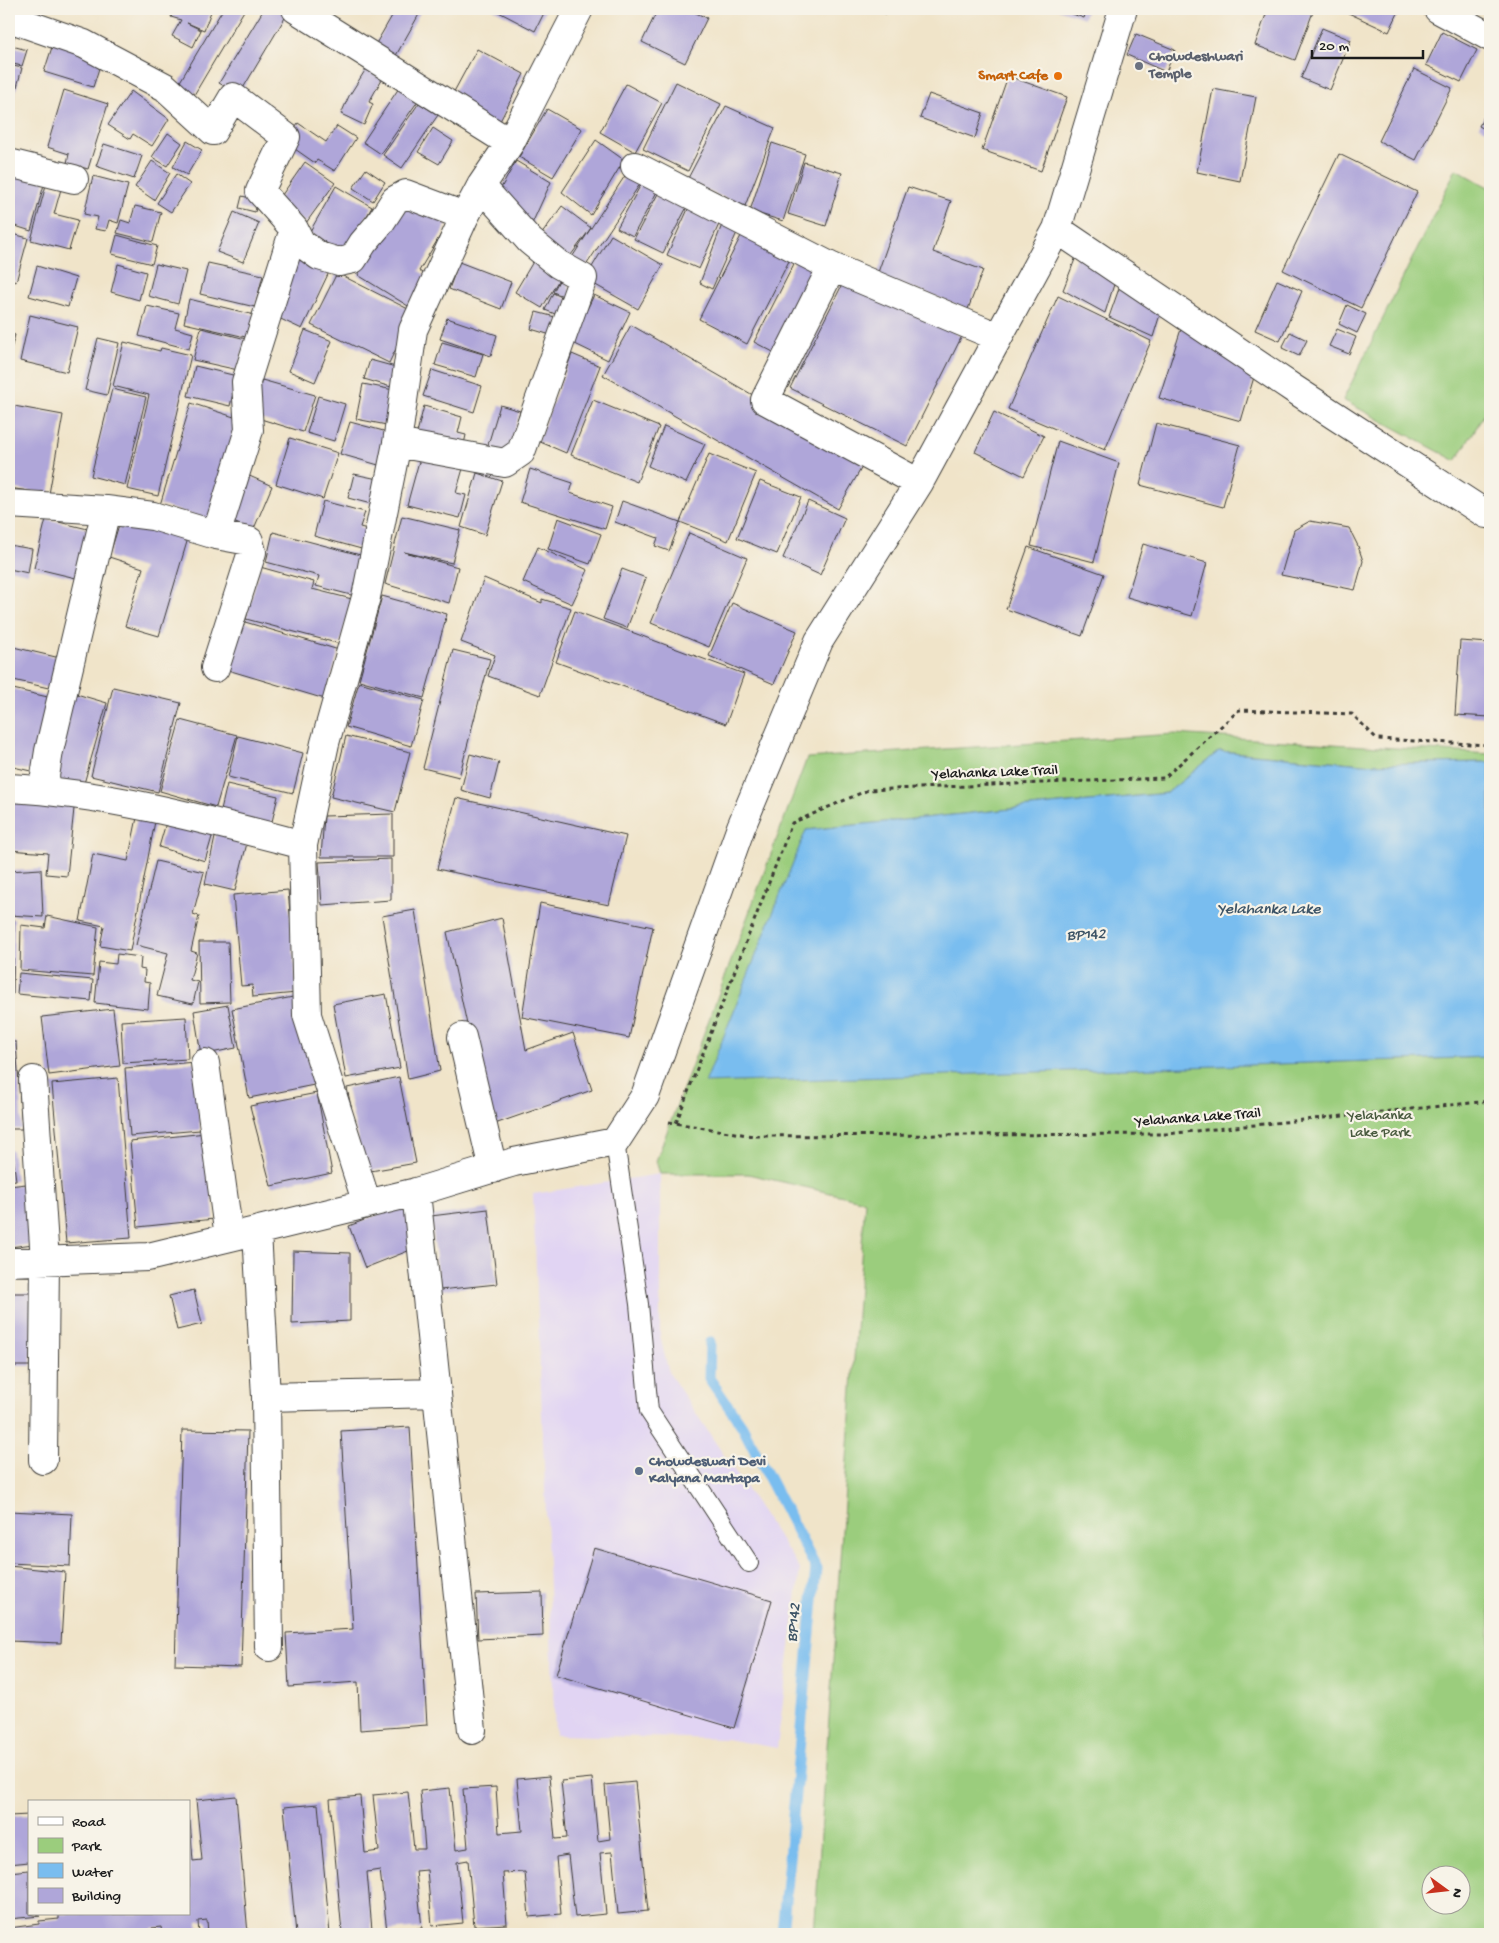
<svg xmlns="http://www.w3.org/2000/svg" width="1499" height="1943" font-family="'Gochi Hand',sans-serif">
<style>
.built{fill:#e1d4f3}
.green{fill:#9bcd7d;stroke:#5c744c;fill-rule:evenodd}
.water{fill:#79bdef;stroke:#4a6c86}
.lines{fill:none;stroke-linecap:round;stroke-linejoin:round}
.stream{stroke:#79bdef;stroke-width:11}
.building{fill:#afa6d9}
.service-casing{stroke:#3c3a36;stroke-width:20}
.minor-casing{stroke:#3c3a36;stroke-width:30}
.path{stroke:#3c3a36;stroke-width:3;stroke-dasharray:4 4;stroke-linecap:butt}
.service{stroke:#fff;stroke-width:18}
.minor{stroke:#fff;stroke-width:28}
.worship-dot{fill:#6b7280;stroke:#f7f3e8;stroke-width:2}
.food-dot{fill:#e8710a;stroke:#f7f3e8;stroke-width:2}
.service-dot{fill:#5c6f8a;stroke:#f7f3e8;stroke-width:2}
.labels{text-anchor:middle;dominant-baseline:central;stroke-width:4.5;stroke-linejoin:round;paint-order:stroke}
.worship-label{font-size:15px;font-weight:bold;fill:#5b616d;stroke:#f7f3e8;text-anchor:start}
.food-label{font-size:15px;font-weight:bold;fill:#c56008;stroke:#f7f3e8;text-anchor:end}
.street-label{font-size:15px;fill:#1c1c1c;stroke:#f7f3e8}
.park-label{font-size:15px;fill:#485a3e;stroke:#f7f3e8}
.service-label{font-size:15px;font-weight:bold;fill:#4e5e75;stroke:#f7f3e8;text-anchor:start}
.water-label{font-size:16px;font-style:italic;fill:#3d5466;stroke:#f7f3e8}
</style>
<rect width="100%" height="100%" fill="#f7f3e8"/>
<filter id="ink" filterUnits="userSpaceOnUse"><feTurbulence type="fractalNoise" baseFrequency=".02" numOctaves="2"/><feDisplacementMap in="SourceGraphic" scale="10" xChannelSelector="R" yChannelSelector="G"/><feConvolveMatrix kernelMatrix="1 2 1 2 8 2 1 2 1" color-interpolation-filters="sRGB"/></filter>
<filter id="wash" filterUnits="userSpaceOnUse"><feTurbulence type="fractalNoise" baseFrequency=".0096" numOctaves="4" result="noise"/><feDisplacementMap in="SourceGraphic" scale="20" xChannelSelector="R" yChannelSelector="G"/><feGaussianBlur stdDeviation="1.12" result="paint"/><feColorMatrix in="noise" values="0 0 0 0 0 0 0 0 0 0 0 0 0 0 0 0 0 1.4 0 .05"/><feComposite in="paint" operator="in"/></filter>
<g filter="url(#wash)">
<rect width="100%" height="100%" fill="#f0e4c9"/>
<path class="built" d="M660,1174V1336L669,1373L800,1569L777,1748L726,1739L555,1735L533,1194Z"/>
<path class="green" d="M1456,169L1490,188V405L1456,461L1343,400Z
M1174,734L1490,754V762L1363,764L1220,751L1167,793L807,830L706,1082L1490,1057V1934H814L865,1201L748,1174H660L656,1161L807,758ZM1432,1876H1462V1906H1432Z"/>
<path class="water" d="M1219,751L1363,764L1490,762V1057L705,1083L806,830L1167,793Z"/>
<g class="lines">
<path class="stream" d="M710,1342L709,1378L742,1426L816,1568L782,1934"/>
</g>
<g id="blocks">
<path class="building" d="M174,9H212L204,30L187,23L201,30L193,47L172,36L181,20L171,17Z
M223,9H245L191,100L175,90Z
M264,9H285L289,11L239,95L219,83Z
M396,9H422L394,59L374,47Z
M493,9H546L535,31Z
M658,9H687L707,18L685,63L642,42Z
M869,9H888L886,14Z
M1058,9H1087L1084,18Z
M1268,9H1304L1313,12L1295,60L1255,45Z
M1340,9H1400L1389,32Z
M9,26L16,29L12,46L27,50L22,66L9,63Z
M1322,28L1351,40L1330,90L1301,78Z
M1442,32L1477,50L1461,82L1426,65Z
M1136,34L1175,50L1166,72L1127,55Z
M54,41L103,56L93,87L44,72Z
M477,49L524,74L497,127L449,101Z
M9,65L22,68L12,106H9Z
M366,69L382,79L369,102L373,104L364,125L341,114L349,96Z
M1414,69L1452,88L1416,160L1379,141Z
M1008,76L1067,97L1041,171L982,150Z
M676,82L721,104L688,171L643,149Z
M626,84L662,103L635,152L600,132Z
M401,85L420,98L381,154L363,142Z
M1213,89L1256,97L1240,181L1197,172Z
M64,90L108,104L88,169L67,163L69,154L47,147Z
M131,91L169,119L152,146L133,134L130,139L108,125Z
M929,94L983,113L975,138L920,118Z
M419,103L438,115L402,168L383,155Z
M1490,105V132L1479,126Z
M726,106L775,128L745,206L686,182Z
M9,108L14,109L9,126Z
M547,109L582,129L553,177L519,157Z
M298,123L326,142L337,126L356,138L335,171L317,160L315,163L285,142Z
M433,128L453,141L439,164L418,152Z
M168,133L182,143L167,166L152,157Z
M596,140L624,160L591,215L562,192Z
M187,141L202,150L187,175L173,167Z
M772,143L805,154L783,221L750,211Z
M104,144L142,156L134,179L96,166Z
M1339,154L1417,192L1361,308L1283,270Z
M152,161L170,173L154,200L135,187Z
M516,161L551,182L530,228L500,190Z
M305,162L335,183L306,223L277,202Z
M804,162L842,173L826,226L788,214Z
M630,168L644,178L581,273L567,265Z
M366,169L385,182L373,201L353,188Z
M16,173L45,181L31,231L9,224V197Z
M176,174L190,184L171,212L157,203Z
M93,176L128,185L118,223L109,220L106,231L95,229L98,217L84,214Z
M644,179L659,188L633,236L617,228Z
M46,185L61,189L54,214L78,220L69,250L31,240Z
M336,186L372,207L345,254L309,233Z
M908,187L951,201L933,252L983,270L968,309L919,290L876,278Z
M661,188L689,203L663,253L634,239Z
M242,196L258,200L255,212L239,208Z
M404,198L447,224L419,271L432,279L413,309L358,275Z
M135,206L161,212L153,242L117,233L121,220L130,223Z
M562,206L591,228L565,263L536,242Z
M689,207L720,222L699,269L667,255Z
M234,212L259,223L243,262L217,252Z
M723,222L739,228L712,289L700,283Z
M745,228L793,253L747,344L699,319Z
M9,233L28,238L16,282L9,279Z
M117,235L157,246L152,264L112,254Z
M611,235L663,265L638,309L585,279Z
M1079,249L1116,278L1105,313L1063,290Z
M297,255L330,270L302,329L270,314Z
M537,255L564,271L542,308L515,292Z
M798,256L822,268L779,355L754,342Z
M459,262L511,282L501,309L449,289Z
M208,263L263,275L255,307L200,294Z
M118,264L146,272L139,300L111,292Z
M156,264L186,271L178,304L148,296Z
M37,266L76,278L68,307L29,296Z
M564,271L573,300L553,292Z
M337,273L414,312L389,363L311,325Z
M846,277L962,336L907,446L790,388Z
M1122,280L1162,308L1153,337L1109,317Z
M1277,280L1302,291L1280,341L1255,330Z
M553,293L570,301L563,317L545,310Z
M594,295L630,312L608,360L571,342Z
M1058,296L1151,341L1105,450L1008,409Z
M189,299L255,315L250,338L184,323Z
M1347,305L1366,314L1357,333L1339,324Z
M147,306L179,313L175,328L193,333L189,349L139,336Z
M536,312L559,318L554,336L531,329Z
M30,315L78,327L67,372L20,361Z
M447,318L497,335L491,356L440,339Z
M631,325L866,460L838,509L603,375Z
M1182,326L1254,377L1241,421L1159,398Z
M201,328L246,339L238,370L193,360Z
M1337,329L1356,337L1349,354L1329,346Z
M305,330L332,341L315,382L289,371Z
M1290,332L1307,340L1299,356L1282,348Z
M9,333L15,335L9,356Z
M98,338L119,343L107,395L85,390Z
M124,342L160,351L161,348L191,355L158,496L127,489L149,395L113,386Z
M442,342L483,354L476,377L435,365Z
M572,354L600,366L566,453L538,441Z
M370,360L403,369L398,389L364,379Z
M195,366L237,376L230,406L188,396Z
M432,370L482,386L474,412L423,396Z
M262,380L315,395L303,432L251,416Z
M363,384L399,391L392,426L356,419Z
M112,389L146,397L125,485L91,476Z
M318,396L345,404L334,441L307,433Z
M593,400L659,427L637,482L571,455Z
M191,403L240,419L209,520L160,505Z
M500,405L520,411L508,454L487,448Z
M14,406L63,415L49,494L9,488V436Z
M424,406L462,417L458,433L466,435L462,453L415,440Z
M994,412L1044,436L1024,476L975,452Z
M350,422L391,433L382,466L340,454Z
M1156,423L1240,445L1223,507L1140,485Z
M664,426L705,444L686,483L648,466Z
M290,438L338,453L323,499L276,484Z
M1058,441L1119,463L1094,562L1031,546Z
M421,454L464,465L456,493L466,495L460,518L407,505Z
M709,454L756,473L728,541L680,522Z
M530,469L573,483L570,493L612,507L605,529L520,502Z
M477,473L502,481L485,535L461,527Z
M245,474L272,486L253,531L225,518Z
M354,474L378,479L371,504L348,498Z
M760,481L801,497L777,554L737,538Z
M323,501L365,512L360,527L371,530L365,550L314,536Z
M622,501L680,522L669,551L655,546L658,538L615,522Z
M808,501L845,518L820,575L783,558Z
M122,515L189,535L159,636L125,626L143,568L109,557Z
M402,516L460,530L452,563L404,552L458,567L449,603L385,584Z
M558,518L601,534L590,564L548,549Z
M46,519L92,530L80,579L34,568Z
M1310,521L1349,528L1358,546L1363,561L1355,590L1281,575L1294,530Z
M273,532L368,557L359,597L316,586L319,576L266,562Z
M689,533L747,558L709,647L651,623Z
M1143,544L1207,563L1192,616L1127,597Z
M9,545L32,549L28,573L9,569Z
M538,547L588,570L572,604L523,582Z
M1028,547L1104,574L1082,636L1006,609Z
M260,567L314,582L312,589L352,599L340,644L246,619Z
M622,569L646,578L627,628L603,619Z
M484,578L542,603V599L571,608L540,695L488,676L495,655L461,642Z
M382,596L447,614L424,698L359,680Z
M732,603L797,631L774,684L709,656Z
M575,611L744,674L726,724L556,662Z
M235,619L339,650L325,699L221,668Z
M1460,641L1490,643V717L1455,715Z
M9,646L60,658L53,689L9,679Z
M453,650L490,659L459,777L423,768Z
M359,682L424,700L411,746L346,727Z
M113,687L181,703L158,792L91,776Z
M13,689L52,698L35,772L9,766V706Z
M73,693L107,703L83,787L49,777Z
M180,720L237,735L216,807L160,791Z
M238,736L303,753L293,793L228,777Z
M346,736L410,752L395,812L331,797Z
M470,754L499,762L490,798L461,790Z
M227,784L278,796L271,826L220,814Z
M456,798L626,836L609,905L437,869Z
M9,799H75L67,876L46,874L48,853L9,850Z
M139,808L157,811L130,951L100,946L104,926L80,921L93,854L128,861Z
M393,814V857H321L324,816Z
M168,816L214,830L205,861L159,847Z
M217,828L249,835L235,891L205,884Z
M391,859V900L322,905L319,862Z
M156,861L204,872L193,914L199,916L191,951L197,953L190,980L198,982L193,1004L157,996L168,953L136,945Z
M41,869L43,917L9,915V871Z
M288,890L297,993L253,997L252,985L241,986L233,895Z
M540,903L653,927L629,1038L522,1017Z
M415,910L440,1071L408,1079L382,916Z
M47,916L98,927L93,976L20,970L21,925L45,928Z
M502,918L526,1050L573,1033L592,1090L489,1126L447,932Z
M9,919H14L13,994H9Z
M199,942H228L230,1002L200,1003Z
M117,954L141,957L140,969L145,970L144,982L150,983L148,1009L95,1003L99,962L116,964Z
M19,973L93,980L91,1001L17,994Z
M386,994L400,1068L346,1078L333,1004Z
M298,996L314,1085L249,1098L232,1009Z
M228,1005L236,1048L201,1055L194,1011Z
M113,1009L120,1066L49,1075L42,1017Z
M186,1017L188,1059L123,1063L121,1021Z
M9,1042H16L22,1129H9Z
M195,1062L200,1130L130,1136L125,1068Z
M399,1077L416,1163L365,1172L347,1088Z
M118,1078L131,1238L66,1243L52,1084Z
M317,1093L332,1173L271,1186L250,1106Z
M206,1133L214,1219L138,1227L130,1141Z
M9,1150H12L16,1180L9,1181Z
M26,1184L34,1244L9,1247V1186Z
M410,1202L418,1247L365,1268L349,1226Z
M488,1209L497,1284L440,1290L431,1216Z
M293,1251L350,1253V1321L292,1324Z
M194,1290L202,1324L177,1330L169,1296Z
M9,1293H32L31,1366H9Z
M410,1427L427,1725L360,1730L358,1682L289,1687L286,1633L353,1629L341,1431Z
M182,1430L248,1431L241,1667L175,1665Z
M9,1511L72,1514L70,1566L9,1563Z
M594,1548L772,1600L734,1728L556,1675Z
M9,1566L65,1572L61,1643L9,1641Z
M542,1592L543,1636L478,1639L476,1594Z
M549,1776L555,1839L567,1838L561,1781L592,1778L598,1841L610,1839L605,1785L635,1782L648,1911L618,1914L612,1852L600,1853L606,1914L575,1917L568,1855L556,1857L561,1914L529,1917L525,1872L503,1873L507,1924L474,1926L468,1860L457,1862L463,1923L432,1926L427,1870L416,1871L422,1928L387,1931L380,1870L367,1872L372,1930L342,1933L330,1799L360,1796L365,1853L379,1851L373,1795L408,1792L414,1849H425L420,1791L450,1788L456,1850L468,1848L463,1789L496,1787L499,1833L522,1831L517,1779Z
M236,1796L248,1934H208L207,1920L198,1921L199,1934H162L161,1927L152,1928L153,1934H113V1931L102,1932L103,1934H9V1928L39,1924V1921L59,1919V1914H189V1821H190L193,1861L202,1860L196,1800Z
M318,1804L330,1934H296L284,1807Z
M29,1815V1862L9,1864V1816Z
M29,1870V1914L40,1916L9,1919V1872Z"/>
</g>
</g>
<g filter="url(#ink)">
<use href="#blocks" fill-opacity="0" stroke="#3c3a36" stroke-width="1"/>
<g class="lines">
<defs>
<path id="service" d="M615,1142L639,1304L649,1411L749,1563"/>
<path id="minor" d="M296,9L510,143L579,9
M1438,9L1490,37
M9,18L84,44L165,87L213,131L233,97L286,137L260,191L294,229L301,243L319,256L339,262L353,259L363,243L380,223L395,200L406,194L459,214L464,218L481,186L510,143
M9,163L74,179
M635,166L832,267L998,337
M1057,229L1294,389L1486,514H1490
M832,267L765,400L919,483
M397,443L505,463L521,452L583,278L558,264L530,241L481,186
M9,504L106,510L153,516L216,535L249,430L246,382L294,229
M215,668L252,552L249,541L216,535
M9,788C108,793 207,820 303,845
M47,790L45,776L49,751L106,510
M462,1037L493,1169
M205,1063L229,1237
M33,1080L45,1261L43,1460
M416,1192L472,1730
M367,1204L307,1015L303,845L325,743L366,597L397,443L413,330L464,218
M257,1231L266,1397L437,1393
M9,1262L148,1257L416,1192L514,1162L615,1142L645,1096L741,827L819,641L919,483L1057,229L1123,9
M266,1397L269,1647"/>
</defs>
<use href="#service" class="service-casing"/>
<use href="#minor" class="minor-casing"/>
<path class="path" d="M669,1122L753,1136L1166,1134L1490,1101
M676,1123L792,823L868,790L1164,778L1239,710L1352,714L1377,739L1490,745"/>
<use href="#service" class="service"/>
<use href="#minor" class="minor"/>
</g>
</g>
<circle class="worship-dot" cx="1139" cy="66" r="5"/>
<circle class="food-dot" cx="1058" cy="76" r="5"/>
<circle class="service-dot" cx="639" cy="1471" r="5"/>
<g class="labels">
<g class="worship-label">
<text x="1149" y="57">Chowdeshwari<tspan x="1149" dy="17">Temple</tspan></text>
</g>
<g class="food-label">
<text x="1048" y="76">Smart Cafe</text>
</g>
<g class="street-label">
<text transform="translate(995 773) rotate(-2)">Yelahanka Lake Trail</text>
<text transform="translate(1198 1118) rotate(-4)">Yelahanka Lake Trail</text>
</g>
<g class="park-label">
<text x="1380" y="1116">Yelahanka<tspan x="1380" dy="17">Lake Park</tspan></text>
</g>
<g class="service-label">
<text x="649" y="1462">Chowdeswari Devi<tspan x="649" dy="17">Kalyana Mantapa</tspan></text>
</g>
<g class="water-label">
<text x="1269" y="910">Yelahanka Lake</text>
<text transform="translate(1086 936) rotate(-2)">BP142</text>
<text transform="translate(795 1623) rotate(-85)">BP142</text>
</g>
</g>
<rect width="1499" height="1943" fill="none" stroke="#f7f3e8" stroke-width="30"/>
<rect x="28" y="1800" width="162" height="115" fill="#f7f3e8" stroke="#9f9d96"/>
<rect x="38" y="1817" width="25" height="8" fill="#ffffff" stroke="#9f9d96"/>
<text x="72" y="1826" font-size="15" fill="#1c1c1c">Road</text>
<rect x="38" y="1838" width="25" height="15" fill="#9bcd7d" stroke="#9f9d96"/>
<text x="72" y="1850" font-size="15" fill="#1c1c1c">Park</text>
<rect x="38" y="1863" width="25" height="15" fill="#79bdef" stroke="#9f9d96"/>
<text x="72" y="1876" font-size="15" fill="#1c1c1c">Water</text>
<rect x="38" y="1888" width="25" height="15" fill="#afa6d9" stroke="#9f9d96"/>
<text x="72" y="1900" font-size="15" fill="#1c1c1c">Building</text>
<g transform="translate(1446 1890) rotate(105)"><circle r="24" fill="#f7f3e8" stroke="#9f9d96"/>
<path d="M0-4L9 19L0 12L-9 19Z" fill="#c8321e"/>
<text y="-8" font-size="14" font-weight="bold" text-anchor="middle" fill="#1c1c1c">N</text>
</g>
<path d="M1312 50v8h111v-8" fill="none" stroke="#1c1c1c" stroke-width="2.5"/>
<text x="1319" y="50" font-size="15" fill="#1c1c1c" stroke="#f7f3e8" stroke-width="4" paint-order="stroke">20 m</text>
</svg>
